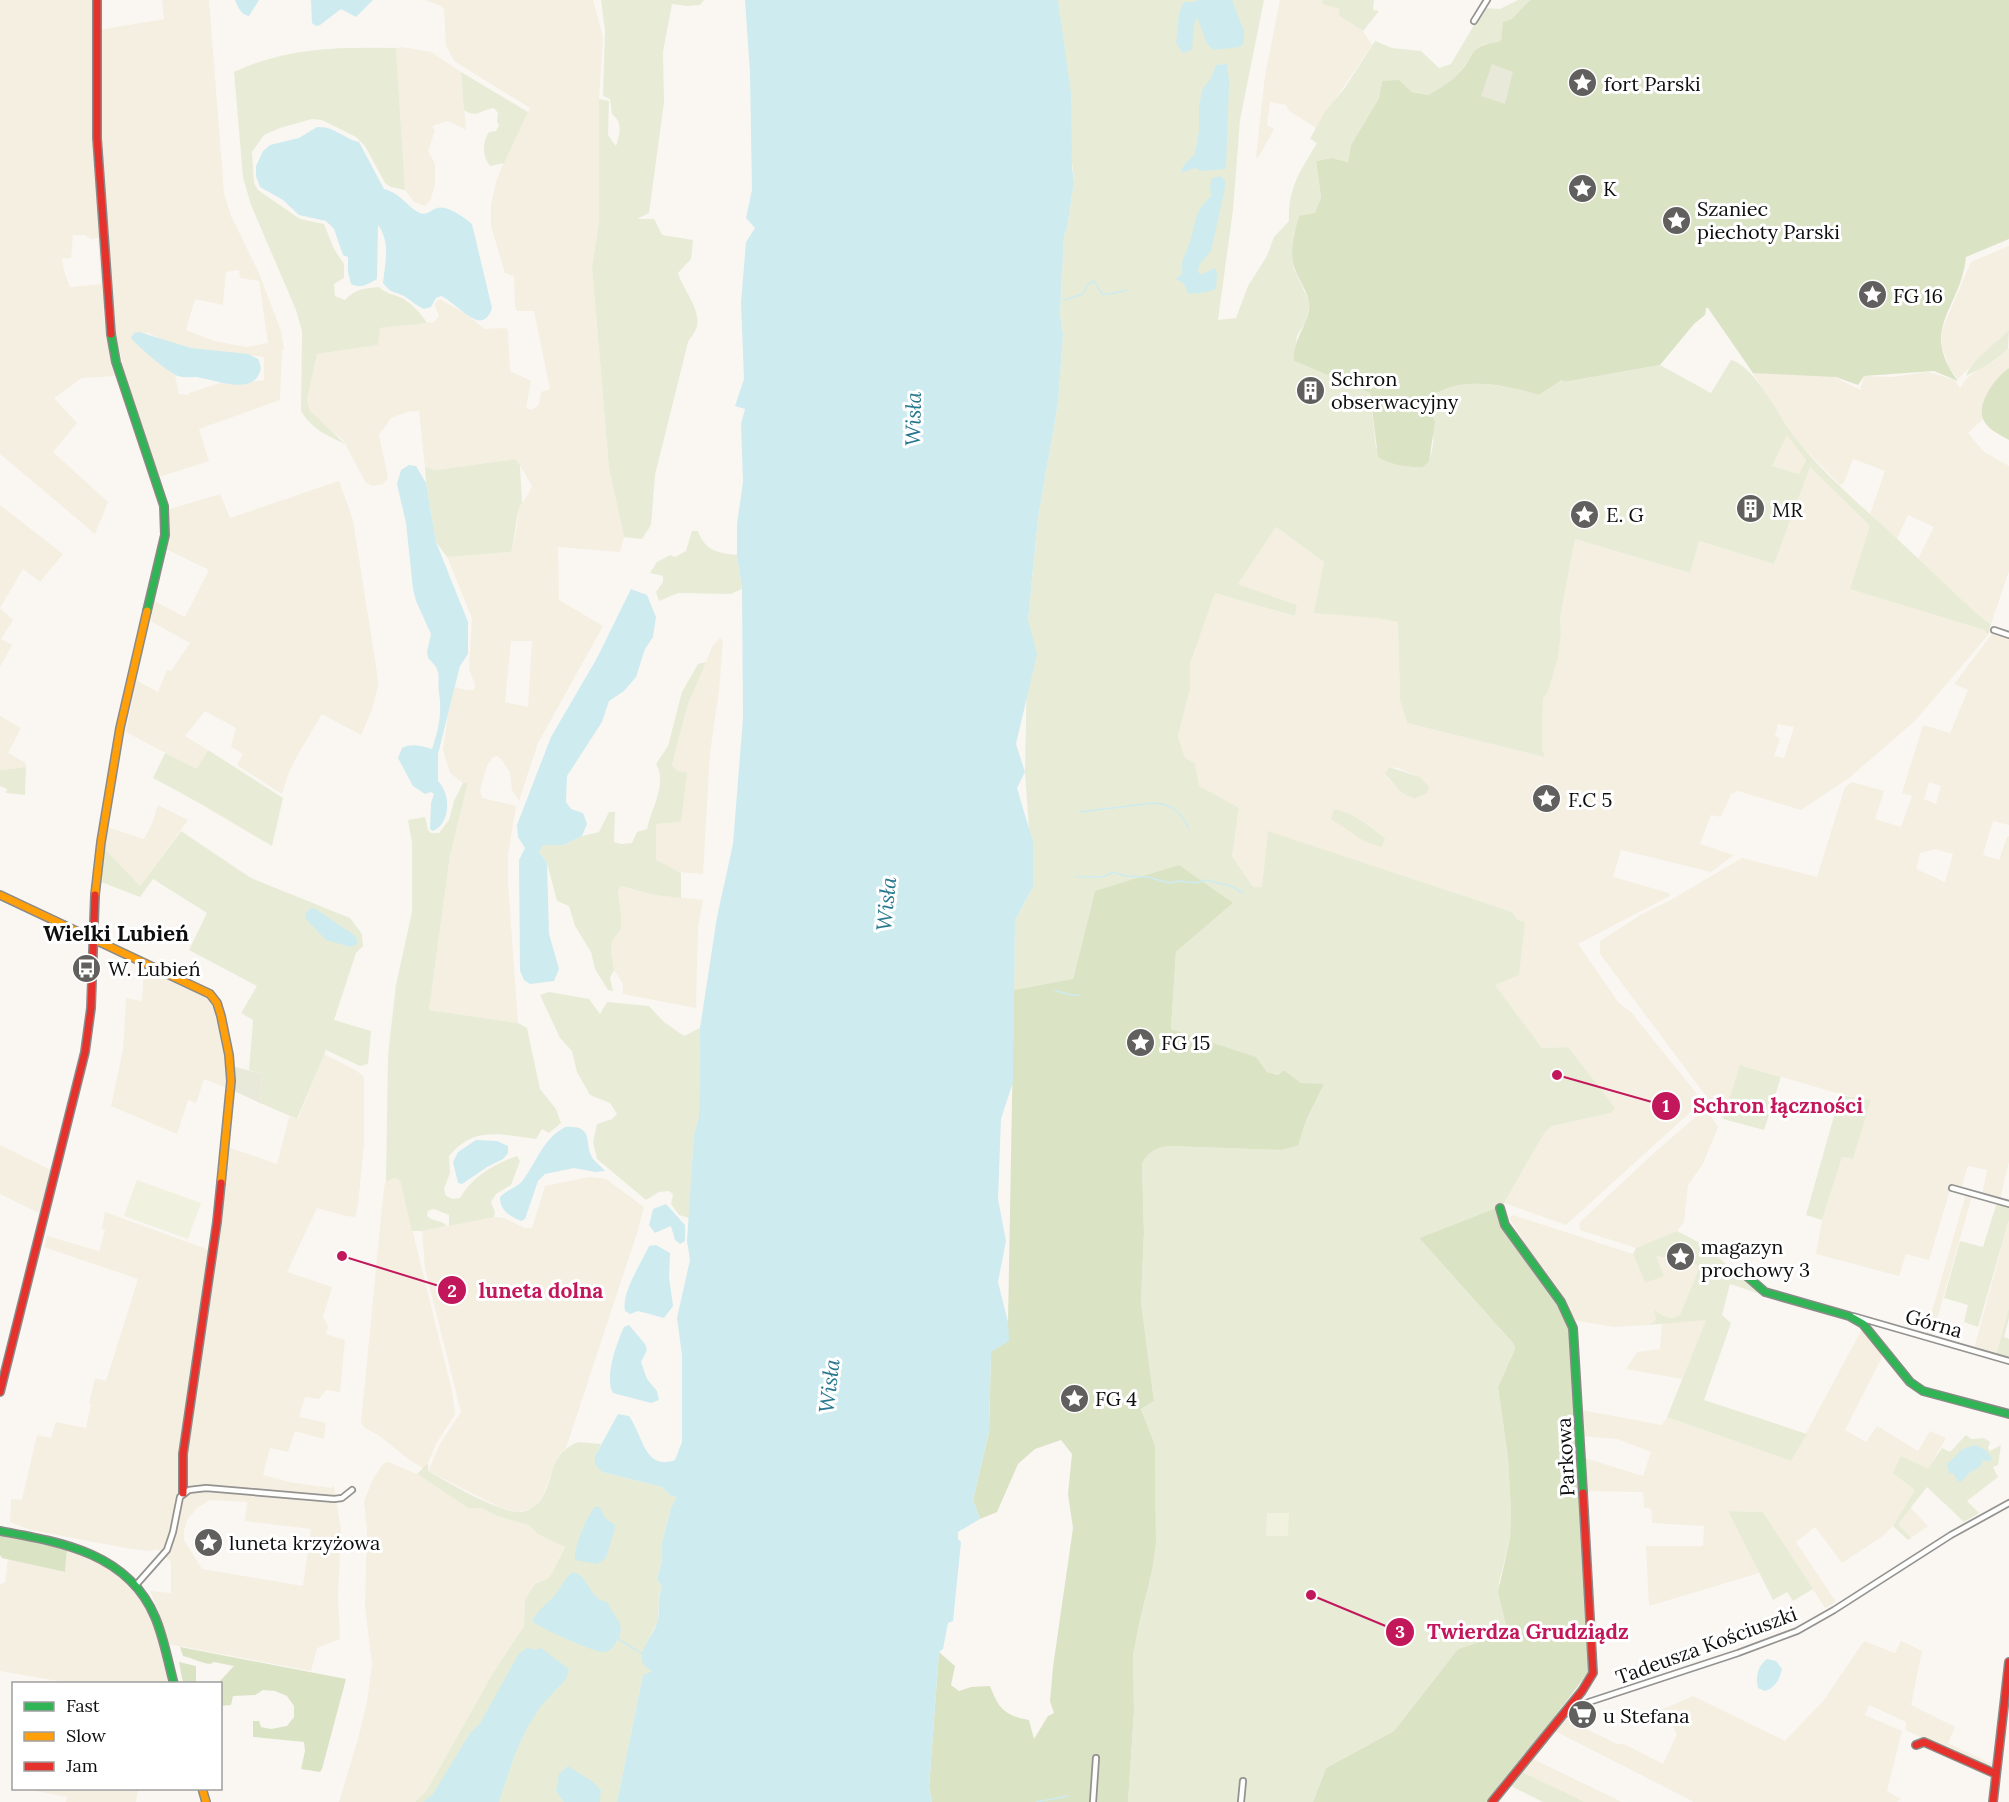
<svg xmlns="http://www.w3.org/2000/svg" width="2009" height="1802" font-family="Lora,serif">
<style>
.farmland{fill:#f4efe1;fill-rule:evenodd}
.green{fill:#e8ecd6;fill-rule:evenodd}
.forest{fill:#dbe3c5}
.cemetery{fill:#e8e9d9}
.pitch{fill:#f0f1df}
.water{fill:#ceebf0}
.lines{fill:none;stroke-linecap:round;stroke-linejoin:round}
.stream{stroke:#ceebf0;stroke-width:1.5}
.street-casing{stroke:#949391;stroke-width:8}
.fast-casing{stroke:#8b8a88;stroke-width:10}
.slow-casing{stroke:#8b8a88;stroke-width:10}
.jam-casing{stroke:#8b8a88;stroke-width:10}
.street{stroke:#fefefd;stroke-width:4.5}
.fast{stroke:#30b455;stroke-width:7}
.slow{stroke:#ff9f0a;stroke-width:7}
.jam{stroke:#e5322d;stroke-width:7}
.labels{text-anchor:middle;dominant-baseline:central;stroke-width:6;stroke-linejoin:round;paint-order:stroke}
.poi-label{font-size:20px;fill:#0e0e0e;stroke:#fff;text-anchor:start}
.street-label{font-size:20px;fill:#0e0e0e;stroke:#fff}
.water-label{font-size:21px;font-style:italic;fill:#27778f;stroke:#fff}
.quarter-label{font-size:22px;font-weight:bold;fill:#0e0e0e;stroke:#fff}
.leader{fill:none;stroke:#c2185b;stroke-width:2}
.callout-dot{fill:#c2185b;stroke:#fff;stroke-width:2}
.mark-label{font-size:18px;text-anchor:middle;font-weight:bold;fill:#fff}
.callout-label{font-size:21px;text-anchor:middle;font-weight:bold;fill:#c2185b;stroke:#fff;stroke-width:6;stroke-linejoin:round;paint-order:stroke}
</style>
<rect width="100%" height="100%" fill="#faf7f3"/>
<path class="farmland" d="M0,0H92L93,31L164,19L162,0H209L224,193L231,216L259,273L281,331L284,350H282L280,400L199,429L209,461L159,477L125,376L111,310L103,309L105,328L116,376L82,378L54,398L77,423L53,452L108,502L95,534L0,454ZM73,235H85L91,239L98,238L101,284L70,287L64,271L62,258H71ZM239,270L240,278L259,281L268,343L246,347L214,341L186,330L195,299L223,305L226,272ZM146,332L163,340L191,348L264,357V380L236,384L220,383L189,393L188,395L179,394L175,375L151,355Z
M425,0H593L603,37L599,99V222L592,267L609,468L624,537L620,552L558,547L559,600L603,626L538,743L519,801L512,790L510,772L501,759L497,756L492,758L487,766L480,790L482,798L516,806L508,855V883L518,1023L429,1010L450,856L468,782L463,783L450,773L443,750L448,714L455,687L466,690H474L475,685L469,669L472,618L447,557L511,552L515,539L519,508L527,496L532,486L516,459L436,470L425,467L419,411L407,412L391,418L379,435L388,478L383,484L372,486L366,483L343,440L322,424L310,411L307,400L317,354L378,345L379,328L434,322L439,316L435,306V303L440,299L466,314L485,329L505,328L508,330L510,371L531,381L526,408L531,410L539,405L541,392L550,389L534,311H517L515,307L514,276L505,273L491,226V205L496,182L507,154L530,108L454,61L446,45L444,9L441,6ZM511,641H532L528,707L505,702Z
M1280,0H1323V4L1341,9L1338,15L1363,31L1372,45L1316,128L1289,111L1286,105L1270,102L1267,125L1274,129L1258,158L1256,157L1265,76Z
M402,47L431,52L461,72L466,130L448,121L432,126L435,130L428,151L435,164V184L431,199L425,206L414,202L405,190L396,48Z
M2009,246V330L1958,379L1949,367L1942,347V331L1947,318L1971,262Z
M1730,338L1819,369L1860,390L1864,376L1891,377L1929,372L1955,380L1960,388L1966,379L1980,368L1992,363L2009,348V368L1991,387L1983,402V419L1968,433L1984,452L2009,466V571L1991,624L1984,620L1918,559L1934,527L1908,515L1897,539L1870,514L1885,471L1853,459L1844,483L1840,485L1796,440Z
M1787,434L1806,460L1800,474L1772,466Z
M1810,467L1870,526L1986,630L1988,635L1915,721L1849,778L1801,810L1738,791L1731,794L1721,817L1711,815L1700,844L1734,855L1711,872L1621,850L1613,877L1669,893L1670,896L1578,944L1619,1003L1631,1012L1697,1094L1696,1107L1566,1225L1504,1203L1545,1132L1552,1126L1611,1113L1568,1047L1542,1048L1495,985L1518,920L1512,912L1268,832L1262,888L1253,887L1232,856L1239,809L1199,786L1195,763L1185,758L1178,736L1190,689V664L1215,593L1295,616L1297,605L1238,584L1276,527L1324,562L1377,618L1398,622L1400,701L1407,723L1545,756L1542,748L1543,698L1548,692L1561,633L1560,617L1575,539L1690,573L1699,541L1774,564ZM1778,724L1794,727L1784,758L1774,756L1780,739L1775,736ZM1389,767L1398,768L1420,777L1401,792L1385,775Z
M339,481L353,520L377,673L378,686L372,710L361,735L322,714L297,756L289,772L282,794L237,765L243,754L231,747L236,728L205,711L185,736L208,750L197,770L263,841L178,791L190,766L126,732L136,680L158,692L167,670L171,671L190,643L152,622L150,618L154,601L185,617L209,570L166,549L170,530V509L220,494L230,518Z
M0,505L63,554L40,582L23,569L0,608Z
M0,608L13,620L1,639L12,645L0,667Z
M1997,633L2009,637V825L1993,821L1983,855L1999,860L2007,837L2009,836V1161L2000,1200L1982,1195L1987,1170L1968,1166L1960,1192L1950,1190L1929,1260L1906,1254L1899,1276L1816,1254L1822,1220L1842,1157L1853,1159L1871,1100L1840,1094L1741,1065L1723,1119L1600,954V941L1642,914L1669,901L1742,858L1817,877L1845,787L1852,782L1884,791L1875,819L1901,827L1912,796L1902,793L1923,725L1950,733L1968,690L1954,684L1992,634ZM1929,782L1941,786L1936,804L1924,799ZM1935,849L1953,854L1945,882L1916,869L1920,853Z
M720,638L723,641L719,691L710,753L703,874L678,872L656,860V824L681,822L677,771L672,765L688,704L713,645Z
M0,716L21,728L8,753L26,763V767L0,770Z
M158,805L188,820L140,886L104,848L106,827L144,839L152,824Z
M621,886L654,895L703,900L698,927L696,1008L623,994V984L614,970L611,950L612,941L621,929V913L618,890Z
M144,965L202,992L215,1003L226,1049L227,1088L204,1079L196,1103L188,1100L177,1134L111,1106L123,1050L126,998L142,1001Z
M324,1054L357,1071L364,1077V1145L358,1205L355,1217L346,1216L317,1208L287,1272L332,1287L323,1317L328,1326L326,1334L345,1340L340,1392L326,1390L319,1399L305,1397L299,1417L326,1423L324,1439L295,1431L288,1452L270,1448L263,1475L289,1482L331,1488L334,1486L341,1530L338,1596L340,1639L317,1648L311,1671L169,1644L160,1615L150,1591L171,1593V1562L158,1549L149,1551L125,1548L31,1530L10,1522L11,1499L22,1500L37,1435L51,1438L56,1422L86,1428L91,1404L89,1403L95,1378L106,1381L138,1279L44,1247L47,1236L99,1251L105,1230L102,1228L105,1212L209,1250L216,1209L222,1145L277,1164L289,1117L298,1119ZM210,1500L247,1502L245,1521L311,1529L303,1586L202,1569L184,1540V1531L187,1520L197,1508Z
M1706,1108L1718,1127L1703,1164L1688,1185L1684,1222L1677,1231L1636,1248L1580,1230L1579,1223L1655,1152Z
M0,1145L51,1170L39,1213L0,1194Z
M589,1177L606,1179L644,1207L637,1233L566,1448L558,1456L542,1498L533,1508L518,1512L501,1508L428,1471L441,1442L461,1412L425,1269L422,1231L494,1217L504,1218L525,1228H532L545,1186Z
M395,1178L400,1180L452,1391L455,1414L436,1444L428,1463L424,1469L411,1461L378,1435L365,1428L361,1423L384,1187L386,1181Z
M1966,1194L1972,1196L1932,1337L1925,1335Z
M1513,1215L1633,1254L1645,1283L1656,1256L1687,1261L1697,1265L1698,1271L1680,1315L1675,1319H1670L1655,1311L1656,1319L1654,1322L1648,1325L1613,1327L1574,1320L1509,1218Z
M2009,1220V1308L1996,1355L1974,1349Z
M1707,1319L1682,1379L1626,1369L1637,1352L1660,1349L1662,1323Z
M1861,1331L1870,1335L1884,1353L1845,1430L1866,1442L1877,1426L1918,1451L1930,1431L1946,1438L1928,1470L1901,1456L1916,1490L1893,1526L1883,1536L1842,1563L1815,1527L1796,1542L1836,1602L1825,1608L1763,1512L1729,1511L1759,1573L1649,1606L1646,1546H1703L1704,1526L1652,1523L1651,1509L1644,1507L1643,1492L1586,1491L1585,1458L1643,1476L1651,1452L1617,1439L1583,1436L1581,1410L1662,1425L1667,1417L1791,1461Z
M388,1462L417,1474L468,1508H480L497,1516L528,1525L538,1534L565,1546L549,1578L535,1584L525,1599L524,1626L493,1673L427,1790L415,1802H339L358,1739L367,1702L372,1664L365,1607L367,1530L364,1501L374,1477L384,1463Z
M1910,1507L1928,1526L1911,1538L1898,1524Z
M67,1549L97,1559L121,1576L146,1607L153,1621L170,1683H70L0,1671V1585L5,1582L8,1559L65,1572Z
M1864,1641L1895,1653L1901,1641L1922,1651L1911,1705L1955,1727L1948,1743L1992,1764L1991,1770L1905,1730L1906,1722L1869,1705L1865,1715L1902,1731L1887,1791L1901,1799L1896,1802H1694L1555,1731L1564,1718L1617,1744H1624L1663,1764L1677,1734L1663,1709L1693,1696L1785,1741L1824,1700Z
M1533,1759L1622,1802H1585L1522,1772Z
M25,1789L138,1788V1789L136,1802H66L67,1797Z"/>
<path class="green" d="M601,0H704L700,5L687,6L672,4L663,52L664,102L649,213L637,219H654L662,235L693,240L691,259L678,273C683,290 703,311 696,329C694,334 690,338 688,342L655,475L651,525L642,539L624,537L609,468L592,267L599,222V99L609,101L608,135L616,146C620,133 623,123 612,114L610,99L603,96L605,31Z
M1056,0H1264L1240,120L1233,210L1218,320L1236,318L1248,286L1267,256L1274,237L1289,221C1288,187 1300,172 1317,143L1310,139L1324,113L1344,89L1375,41L1392,48L1421,51L1439,68L1451,64L1484,8L1500,9L1518,0H1530L1516,18L1504,22L1501,41C1469,45 1477,52 1459,73C1451,82 1438,89 1428,95L1412,92L1399,81H1382L1379,98L1351,145L1348,162L1332,158L1316,161L1321,197L1315,213L1294,233L1292,251L1294,269L1310,303L1306,321L1297,336L1294,361L1370,393L1376,448C1393,464 1399,468 1423,467C1441,448 1431,420 1425,398C1433,395 1442,390 1451,387C1478,379 1512,387 1539,395L1562,380L1564,382L1660,365L1711,393L1731,360C1756,366 1780,420 1797,440C1824,474 1859,504 1891,533C1922,562 1952,591 1984,620L1991,624L1988,635L1985,630L1850,589L1870,526L1810,467L1774,564L1699,541L1690,573L1575,539L1560,617L1561,633L1558,657L1548,692L1543,698L1542,748L1545,757L1407,723L1400,701L1398,622L1377,618L1314,613L1324,562L1276,527L1238,584L1297,605L1295,616L1215,593L1190,664V689L1178,736L1185,758L1195,763L1199,786L1239,808L1232,856L1253,887H1262L1268,831L1512,912L1518,920L1525,922L1519,975L1495,985L1542,1048L1568,1047L1615,1108L1611,1113L1552,1126L1545,1132L1501,1208H1496L1419,1238L1513,1343L1515,1349L1498,1387L1508,1458L1511,1511L1510,1538L1499,1583L1507,1629L1505,1634L1458,1649L1394,1731L1326,1768L1313,1802H1128L1134,1711L1133,1656L1140,1620L1152,1571L1156,1544L1155,1445L1141,1409L1154,1401L1141,1302L1144,1233L1142,1164C1148,1152 1155,1148 1169,1146L1281,1150L1298,1146L1307,1118L1301,1083L1284,1070L1278,1075L1267,1072L1255,1057L1171,1029L1176,952L1233,903L1095,891L1073,979L1010,1014L1014,980L1015,920L1033,887L1025,772L1028,620L1038,518L1058,403L1063,335L1060,314L1064,236L1067,228L1074,182ZM1787,435L1806,460L1799,474L1772,466Z
M1323,0H1374L1373,10L1379,11L1363,31L1338,15L1340,9L1322,4Z
M396,48L405,190L391,187L385,183L365,146L356,137L322,120L312,119L280,128L264,135L252,152L254,183L258,190L300,219L324,224L334,249L344,264V278L334,284L335,296L345,300C355,289 365,288 379,287C386,294 393,294 402,298C412,304 421,313 427,323L380,328L378,345L317,354L307,400L310,411L345,444C326,435 312,429 301,411L302,331L296,310L251,205L243,177L234,72C287,47 339,47 396,48Z
M461,72L528,112L504,163L490,166C482,155 482,143 489,132L496,131L499,125L497,121L498,113L494,108C482,109 477,119 464,110Z
M2009,330L2008,349L1991,363L1966,376C1971,360 1998,342 2009,330Z
M516,459L520,466L522,503C515,512 516,537 511,552L447,557L436,542L426,483L425,467L436,470Z
M692,531H698C705,551 718,553 737,555L742,589L731,594L678,593L659,601L656,592L663,582V576L650,573L657,562L670,555L675,557L686,551Z
M706,662L688,704L672,765L677,771L687,773L681,822L656,824V860L681,873V898L654,895L621,886L618,891L621,913V929L612,941L611,950L614,970L610,978L613,991L608,990L595,969L591,952L575,926L569,906L557,901L547,863L539,852L543,845H564L582,836L599,832L609,812H615L614,842L621,844L632,843L637,832L647,829C651,809 668,783 656,764L668,746L682,692L698,664Z
M208,750L283,798L272,846L207,807L153,778L165,753L197,769Z
M26,767L25,795L6,793L7,789L0,786V770Z
M1389,767L1420,777L1429,787L1427,793L1414,799L1401,792L1385,774Z
M468,782L450,856L429,1010L518,1023L527,1028L540,1089L556,1109L561,1123L549,1133L542,1129L536,1139C501,1135 475,1125 449,1156L450,1173L444,1189L446,1196L453,1199L460,1198C472,1177 494,1164 517,1156L520,1161L511,1185L496,1194L491,1202L495,1212L494,1217L449,1226V1215L434,1209L428,1211L427,1216C433,1222 442,1220 447,1226L422,1231H412L400,1180L395,1178L386,1181L388,1055L396,985L412,912V843L408,820L425,817L428,830L431,833H439L449,820L454,801L463,783Z
M1334,809C1358,815 1365,824 1385,838L1382,847L1364,841L1331,819Z
M181,831L251,878L350,918L362,934L363,946L356,953L334,1020L371,1031L368,1064L360,1066L326,1050L297,1119L260,1103L262,1074L249,1070L253,1020L241,1013L257,986L189,950L207,913L153,879L140,897L101,882L104,848L140,886Z
M549,992L589,999L600,1014L607,1002L649,1006L664,1022L684,1036L700,1028L699,1117L694,1134L689,1218L679,1215L671,1204L673,1194L669,1191L659,1192L646,1200L597,1159L593,1142L597,1124L612,1119L617,1114L610,1103L590,1095L577,1072L572,1051L560,1038L540,995Z
M1740,1065L1781,1077L1764,1130L1723,1119Z
M1840,1095L1871,1100L1853,1159L1842,1157L1822,1220L1806,1215Z
M1997,1202L2009,1205V1220L1978,1327L1964,1322L1968,1305L1944,1298L1960,1241L1983,1247Z
M1677,1231L1702,1244L1736,1272L1775,1294L1778,1300L1730,1284L1722,1315L1731,1323L1704,1400L1807,1434L1791,1461L1667,1417L1706,1320L1648,1325L1654,1322L1656,1319L1654,1310C1663,1315 1670,1322 1680,1315L1698,1271L1697,1265L1687,1261L1656,1256L1664,1276L1645,1283L1633,1254L1636,1248Z
M2009,1308V1318L2004,1337L2009,1339V1359L1996,1355Z
M1966,1435L1971,1439L1984,1438L1990,1442L1988,1448L1990,1451L2001,1445L1998,1465L1993,1467L1998,1477L1967,1501L1979,1513L1964,1522L1927,1487L1898,1524L1911,1538L1908,1540L1893,1526L1915,1490L1893,1473L1901,1456L1928,1469L1942,1448L1950,1452Z
M578,1442L601,1444L595,1456L602,1472L662,1487L671,1496L678,1497L671,1508L662,1542V1561L657,1579L662,1587L659,1595L658,1621L647,1642L644,1665L652,1671L651,1673L643,1675L617,1802H415L427,1790L493,1673L524,1626L525,1599L535,1584L549,1578L565,1547L538,1534L528,1525L497,1516L481,1508H468L417,1474L428,1463V1471C445,1481 502,1514 520,1512C529,1511 538,1505 542,1498C556,1474 548,1455 578,1442Z
M1728,1511L1763,1512L1813,1589L1793,1601L1787,1592L1773,1600Z
M1522,1772L1585,1802H1543L1509,1785Z"/>
<path class="forest" d="M1530,0H2009V239L1966,257C1961,309 1918,328 1958,381L1934,371L1864,376L1858,385L1836,377L1753,373L1708,308H1706L1705,315L1694,324L1660,365L1564,382L1562,380L1539,395C1512,387 1479,379 1451,387C1442,390 1434,394 1425,398L1435,422L1429,461L1423,467C1407,468 1392,465 1378,457L1370,393L1294,361C1292,339 1312,320 1309,302C1307,292 1300,281 1296,272C1288,254 1294,234 1299,216L1315,213L1321,197L1316,161L1332,158L1348,162L1351,145L1379,98L1382,81L1399,80L1412,92L1428,95C1438,89 1449,83 1457,75C1478,55 1464,47 1501,41L1503,22L1512,19Z
M2009,368V440C2002,436 1990,430 1986,424C1972,407 1996,377 2009,368Z
M1179,865L1233,903L1176,952L1171,1029L1256,1057L1267,1072L1278,1075L1284,1070L1301,1083L1324,1084L1307,1118L1298,1146L1281,1150L1169,1146C1155,1148 1148,1152 1142,1164L1144,1233L1141,1302L1154,1401L1141,1409L1155,1445L1156,1544L1152,1571L1140,1620L1133,1656L1134,1711L1128,1802H932L929,1787L939,1652L955,1666L951,1685L959,1691L971,1687L990,1686C999,1709 1004,1715 1029,1720L1034,1739L1048,1716L1054,1713L1050,1701L1053,1667L1073,1528L1068,1494L1072,1454L1061,1440L1035,1449L1018,1464L997,1512L980,1519L973,1500L989,1432L991,1352L1008,1322L1014,990L1073,979L1095,891Z
M1496,1208L1571,1327L1590,1670L1490,1802H1313L1326,1768L1394,1731L1458,1649L1504,1634L1507,1629L1498,1592L1510,1538L1511,1511L1508,1458L1498,1387L1515,1349L1513,1343L1419,1238Z
M0,1533L67,1549L65,1572L2,1558L0,1555Z
M180,1647L346,1679L322,1769L320,1772L301,1769L305,1751L304,1742L253,1737V1721H259L261,1727L271,1729L287,1726L294,1717V1706L287,1696L275,1691L263,1690L255,1695L233,1696L231,1705L221,1706L220,1684L218,1683L234,1666L214,1662L210,1664C200,1663 193,1658 183,1656Z
M179,1662L196,1666V1683H183Z"/>
<path class="cemetery" d="M1492,64L1513,72L1505,104L1481,96Z
M232,1066L262,1074L260,1103L232,1090Z"/>
<path class="pitch" d="M137,1180L201,1203L188,1239L124,1216Z
M1267,1513H1289L1288,1536H1266Z"/>
<path class="water" d="M235,0H259L249,16C241,15 238,7 235,0Z
M311,0H373L356,17L341,9L320,25L316,26L312,23Z
M745,0H1058L1071,93L1072,168L1074,182L1067,228L1064,236L1060,314L1063,335L1058,403L1038,518L1028,620L1037,654L1016,744L1025,772L1017,788L1033,842V887L1015,920L1013,1082L1001,1119L998,1199L1006,1241L998,1282L1008,1322L1009,1341L991,1352L989,1432L973,1500L980,1519L958,1532V1539L961,1542L953,1621L948,1623L943,1649L939,1652L929,1787L932,1802H617L643,1675L652,1671C648,1668 643,1666 642,1661C640,1647 655,1633 658,1620C660,1609 657,1598 662,1587L657,1579L662,1561V1542L671,1508L677,1497L671,1496L662,1487L602,1472L595,1464V1456L618,1414L629,1416C643,1435 644,1471 675,1460L682,1442V1355L677,1318L690,1260L687,1241L694,1134L699,1117L700,1028L717,917L733,844L743,718L742,589L737,555V524L743,482L741,424L745,409L735,406L744,379L741,303L746,242L755,228L746,218L752,190L750,72Z
M1197,0H1232L1244,31V43L1240,47L1214,50L1207,44L1197,17L1194,25L1192,50L1183,53L1176,43C1179,29 1176,14 1184,2H1195Z
M1227,64L1229,82L1226,169L1202,171L1195,168L1181,173L1184,165L1195,154L1199,131V107L1202,90L1211,78L1216,65Z
M317,127C335,126 342,138 359,142L384,189C402,194 407,207 420,213C427,216 431,209 438,208C447,205 465,218 472,224L492,308C482,339 458,303 441,296L436,298L431,307L424,309C417,306 413,302 407,298C397,291 392,295 383,283C385,263 391,243 378,225L377,279C368,284 361,289 351,284L348,272V257L343,255L334,229L326,221L299,215L283,200L260,187L256,176V166L263,151L270,145L299,138Z
M1220,176L1225,180V188L1211,251L1200,264L1198,270L1200,275L1215,268L1217,273L1216,289L1207,292L1189,294L1183,283L1176,279L1182,274C1181,256 1185,257 1190,242C1197,220 1192,215 1211,196L1210,185L1212,178Z
M139,332L191,348L248,354L258,359C261,365 262,370 258,376C248,394 212,379 196,377C190,377 184,378 178,376C169,373 136,345 131,338L134,333Z
M409,465L416,466L426,483L436,542L468,622V654L460,666L438,754V781C451,794 451,823 433,831L430,829L431,803L434,794L431,792L425,794L413,786L398,758L402,748C411,743 422,746 432,749C439,728 442,714 439,692C437,674 443,672 428,658L427,652L431,634L416,601L413,589L406,523L397,484L401,470Z
M631,589L647,595L656,617L653,637L645,649L636,677L624,691L609,701L602,722L567,776L566,802L571,809L583,813L587,824L582,836L564,845H543L539,852L547,863L549,934L559,969L554,981L530,984L524,980L520,971L519,860L525,848L518,837L517,825L551,737L597,658Z
M311,908H314L354,935L357,939V944L351,947L326,940L305,918L306,913Z
M565,1127C597,1125 582,1145 594,1160C597,1164 602,1167 605,1171L595,1172L574,1168L545,1174L538,1181L525,1219L521,1221C510,1216 500,1211 500,1197C507,1190 518,1187 523,1180C538,1160 542,1140 565,1127Z
M476,1140L497,1141L508,1146V1153L503,1159L487,1167L462,1184L458,1183L453,1162L458,1152Z
M666,1204L685,1225V1241L680,1244L675,1240L671,1226L655,1233L649,1225L653,1209Z
M656,1245L670,1253L669,1277L673,1306L664,1318L638,1311L630,1314L625,1311C621,1293 642,1262 649,1246Z
M629,1325L645,1344L647,1350L641,1362L647,1379L657,1391L659,1400L651,1403L613,1393C604,1378 617,1342 624,1327Z
M1976,1445L1987,1451L1992,1459L1988,1462L1983,1459L1981,1466L1969,1473L1961,1482L1958,1481L1953,1473H1949L1947,1464L1963,1449Z
M595,1507H600L605,1518L615,1525C615,1533 608,1549 606,1558L597,1564L575,1560C573,1548 587,1516 595,1507Z
M574,1572C587,1577 589,1592 599,1599C601,1601 606,1601 608,1603C610,1605 610,1609 612,1611C621,1624 625,1629 615,1644C612,1648 609,1652 604,1652C595,1653 538,1627 532,1621C538,1610 547,1604 555,1595C562,1587 564,1577 574,1572Z
M528,1647L534,1650L541,1648L569,1669L566,1679L540,1707L527,1728L515,1754L499,1802H424L433,1794L469,1735L481,1722L518,1655Z
M1767,1659L1776,1661L1782,1669C1780,1679 1775,1688 1765,1691L1758,1688C1755,1677 1758,1666 1767,1659Z
M568,1766L593,1782L601,1790L600,1802H564L556,1791L559,1774Z"/>
<g class="lines">
<path class="stream" d="M1064,300L1083,294L1088,284L1094,281L1102,294H1110L1127,290
M1079,812L1154,803C1173,804 1181,812 1189,829
M1077,877H1102L1114,872L1125,876L1148,877L1169,883L1178,881L1196,883L1205,880L1231,886L1243,893
M1055,991C1064,992 1070,997 1079,995
M618,1639L643,1654
M1036,1802L1068,1796"/>
<defs>
<path id="street" d="M1474,21L1487,0
M1994,630L2009,635
M1952,1188L2009,1204
M1853,1316L2009,1361
M136,1585L167,1550L173,1532L180,1497L189,1490L206,1488L334,1499L342,1498L352,1490
M1567,1713L1589,1702L1738,1653L1797,1631L1834,1610L1951,1535L2009,1503
M1093,1802L1096,1758
M1241,1802L1243,1781"/>
<path id="fast" d="M111,334L116,362L164,506L165,535L147,611
M1500,1208L1505,1225L1561,1302L1573,1328L1583,1493
M1741,1271L1765,1292L1849,1316L1863,1324L1910,1382L1923,1391L2009,1414
M0,1531C61,1542 128,1553 155,1617C164,1638 168,1662 174,1684"/>
<path id="slow" d="M0,895L210,994L217,1003L221,1016L229,1055L231,1081L221,1183
M95,895L101,842L120,728L147,611
M202,1788L206,1802"/>
<path id="jam" d="M97,0V138L111,334
M0,1392L85,1052L91,1008L95,895
M183,1493V1454L217,1222L221,1183
M1916,1745L1924,1742L1996,1774
M1492,1802L1582,1691L1593,1673L1583,1493
M1993,1802L2009,1662"/>
</defs>
<use href="#street" class="street-casing"/>
<use href="#fast" class="fast-casing"/>
<use href="#slow" class="slow-casing"/>
<use href="#jam" class="jam-casing"/>
<use href="#street" class="street"/>
<use href="#fast" class="fast"/>
<use href="#slow" class="slow"/>
<use href="#jam" class="jam"/>
</g>
<defs>
<symbol id="sight-disc" viewBox="-11 -11 22 22"><circle r="9.5" fill="#61605e" stroke="#fff"/><path d="M0-6L1.8-2.2L6-1.7L2.9 1.2L3.7 5.4L0 3.3L-3.7 5.4L-2.9 1.2L-6-1.7L-1.8-2.2Z" fill="#fff"/></symbol>
<symbol id="building-disc" viewBox="-11 -11 22 22"><circle r="9.5" fill="#61605e" stroke="#fff"/><path d="M-4-6H4V6H1V3H-1V6H-4ZM-2.5-4.3h1.7v1.8h-1.7ZM.8-4.3h1.7v1.8H.8ZM-2.5-1h1.7V.8h-1.7ZM.8-1h1.7V.8H.8Z" fill="#fff"/></symbol>
<symbol id="bus-disc" viewBox="-11 -11 22 22"><circle r="9.5" fill="#61605e" stroke="#fff"/><path d="M-5-6H5V4H4V6H2V4H-2V6H-4V4H-5ZM-3.5-4V0h7V-4ZM-3.5 1.2v1.5H-2V1.2ZM2 1.2v1.5H3.5V1.2Z" fill="#fff"/></symbol>
<symbol id="supermarket-disc" viewBox="-11 -11 22 22"><circle r="9.5" fill="#61605e" stroke="#fff"/><path d="M-6-5.5h2.5l.6 2H6L4.5 2H-2.5L-4.4-4H-6ZM-1.5 3.2a1.3 1.3 0 1 0 .1 0ZM3 3.2a1.3 1.3 0 1 0 .1 0Z" fill="#fff"/></symbol>
</defs>
<g fill-rule="evenodd">
<use href="#sight-disc" x="1566" y="66" width="33" height="33"/>
<use href="#sight-disc" x="1566" y="172" width="33" height="33"/>
<use href="#sight-disc" x="1660" y="204" width="33" height="33"/>
<use href="#sight-disc" x="1856" y="278" width="33" height="33"/>
<use href="#building-disc" x="1294" y="374" width="33" height="33"/>
<use href="#building-disc" x="1734" y="492" width="33" height="33"/>
<use href="#sight-disc" x="1568" y="498" width="33" height="33"/>
<use href="#sight-disc" x="1530" y="782" width="33" height="33"/>
<use href="#bus-disc" x="70" y="952" width="33" height="33"/>
<use href="#sight-disc" x="1124" y="1026" width="33" height="33"/>
<use href="#sight-disc" x="1664" y="1240" width="33" height="33"/>
<use href="#sight-disc" x="1058" y="1382" width="33" height="33"/>
<use href="#sight-disc" x="192" y="1526" width="33" height="33"/>
<use href="#supermarket-disc" x="1566" y="1698" width="33" height="33"/>
</g>
<g class="labels">
<g class="poi-label">
<text x="1604" y="83">fort Parski</text>
<text x="1603" y="188">K</text>
<text x="1697" y="208">Szaniec<tspan x="1697" dy="23">piechoty Parski</tspan></text>
<text x="1893" y="295">FG 16</text>
<text x="1331" y="378">Schron<tspan x="1331" dy="23">obserwacyjny</tspan></text>
<text x="1772" y="509">MR</text>
<text x="1606" y="514">E. G</text>
<text x="1568" y="799">F.C 5</text>
<text x="108" y="968">W. Lubień</text>
<text x="1161" y="1042">FG 15</text>
<text x="1701" y="1246">magazyn<tspan x="1701" dy="23">prochowy 3</tspan></text>
<text x="1095" y="1398">FG 4</text>
<text x="229" y="1542">luneta krzyżowa</text>
<text x="1603" y="1715">u Stefana</text>
</g>
<g class="street-label">
<text transform="translate(1934 1323) rotate(16)">Górna</text>
<text transform="translate(1565 1457) rotate(-93)">Parkowa</text>
<text transform="translate(1706 1645) rotate(-20)">Tadeusza Kościuszki</text>
</g>
<g class="water-label">
<text transform="translate(913 419) rotate(-89)">Wisła</text>
<text transform="translate(886 904) rotate(-84)">Wisła</text>
<text transform="translate(829 1386) rotate(-83)">Wisła</text>
</g>
<g class="quarter-label">
<text x="116" y="933">Wielki Lubień</text>
</g>
</g>
<path class="leader" d="M1557 1075L1666 1106M342 1256L452 1290M1311 1595L1400 1632"/>
<g class="callout-dot">
<circle cx="1557" cy="1075" r="6"/>
<circle cx="342" cy="1256" r="6"/>
<circle cx="1311" cy="1595" r="6"/>
<circle cx="1666" cy="1106" r="15"/>
<circle cx="452" cy="1290" r="15"/>
<circle cx="1400" cy="1632" r="15"/>
</g>
<g class="mark-label">
<text x="1666" y="1112">1</text>
<text x="452" y="1297">2</text>
<text x="1400" y="1638">3</text>
</g>
<g class="callout-label">
<text x="1778" y="1113">Schron łączności</text>
<text x="541" y="1298">luneta dolna</text>
<text x="1528" y="1639">Twierdza Grudziądz</text>
</g>
<rect x="12" y="1682" width="210" height="108" fill="#ffffff" stroke="#9f9f9f" stroke-width="1.5"/>
<rect x="24" y="1702" width="30" height="9" fill="#30b455" stroke="#9f9f9f" stroke-width="1.5"/>
<text x="66" y="1712" font-size="18" fill="#0e0e0e">Fast</text>
<rect x="24" y="1732" width="30" height="9" fill="#ff9f0a" stroke="#9f9f9f" stroke-width="1.5"/>
<text x="66" y="1742" font-size="18" fill="#0e0e0e">Slow</text>
<rect x="24" y="1762" width="30" height="9" fill="#e5322d" stroke="#9f9f9f" stroke-width="1.5"/>
<text x="66" y="1772" font-size="18" fill="#0e0e0e">Jam</text>
</svg>
